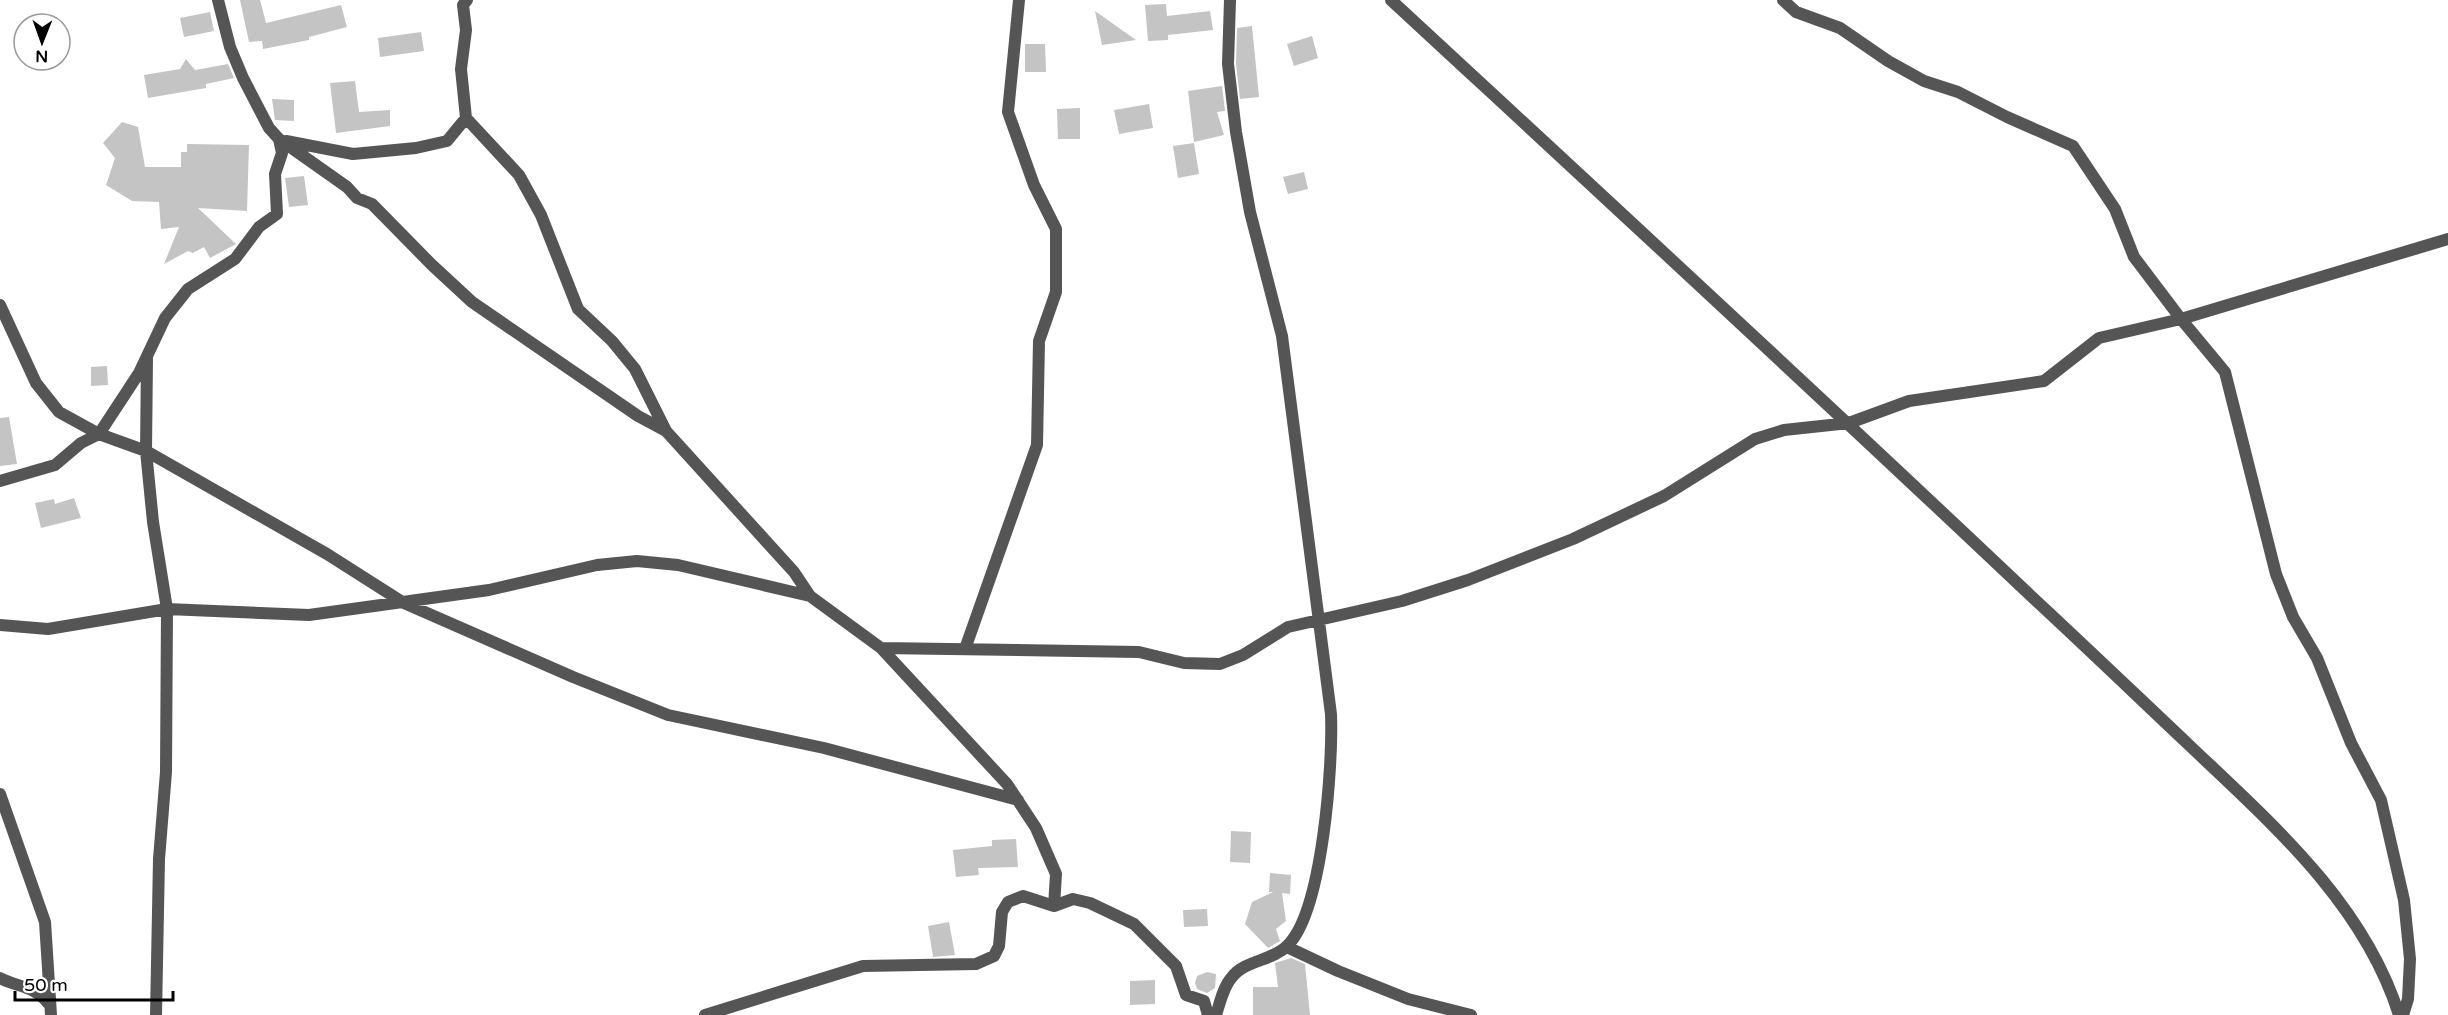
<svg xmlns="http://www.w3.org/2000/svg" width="2448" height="1015" font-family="'Varela Round',sans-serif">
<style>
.building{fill:#c4c4c4}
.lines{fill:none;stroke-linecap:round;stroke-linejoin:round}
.minor{stroke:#555;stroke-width:12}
</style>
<rect width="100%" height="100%" fill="#fff"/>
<path class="building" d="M240,0H260L266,23L341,5L347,27L309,37V40L263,49L262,41L249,42Z
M1166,4L1167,16L1210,11L1213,30L1168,35V40L1148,41L1145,5Z
M1095,11L1136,40L1102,45Z
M210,12L214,31L184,37L180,18Z
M1252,26L1259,97L1240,99L1236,64L1237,28Z
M421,32L424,51L380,57L378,38Z
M1312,36L1318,58L1294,66L1287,44Z
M1025,44H1045L1046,72H1025Z
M186,59L195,70L228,64L234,78L206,84V88L148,98L144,75L180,69Z
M355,81L359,112L390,110V126L336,133L330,83Z
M1222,86L1225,111L1217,112L1224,135L1194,142L1188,91Z
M272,99L294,100V121L275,120Z
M1149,104L1153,128L1119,134L1114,110Z
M1080,108V139H1058L1057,109Z
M122,122L138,127L145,167H181V152H187V144L249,145L247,211L198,208L236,244L210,258L204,247L193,253L188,251L164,264L179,227L161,229L159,202L132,201L106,185L115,158L103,143Z
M1194,143L1199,174L1178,178L1173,146Z
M1304,172L1308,189L1288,194L1283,177Z
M304,176L308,205L289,207L285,178Z
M107,366L108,385L91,386V367Z
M9,417L17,464L0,466V418Z
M74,498L81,518L41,528L35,503L54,499L55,504Z
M1231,831L1251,832L1250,863L1230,862Z
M1016,839L1018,867L978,868L979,875L956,877L953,850L992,846V840Z
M1270,873L1291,875L1290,894L1282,893L1286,921L1276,929L1280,941L1268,948L1245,924L1252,902L1273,892H1269Z
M1207,909L1208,926L1184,927L1183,910Z
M949,922L955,955L933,957L928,926Z
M1291,958L1305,964L1310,1015H1253V987H1278L1275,963Z
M1207,972L1216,974L1215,988L1207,993L1197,989L1195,983L1197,976Z
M1155,980V1004L1130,1005V981Z"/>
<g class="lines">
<path class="minor" d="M218,0L230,47L243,78L269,128L279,139L347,187L357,198L372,204L432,265L472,302L638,416L666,431
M467,0L463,5L466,30L461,69L466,118L519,175L541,215L578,309L612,341L635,369L666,431L794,572L810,596L881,648L1007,784L1036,828L1056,874L1054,906
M1391,0C1605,198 1819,395 2031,596C2084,645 2136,695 2189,745C2271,823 2364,903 2399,1015
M286,141L353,154L416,148L447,141L466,118
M0,305L36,383L59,412L99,434L146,451L327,554L404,603L573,677L668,715L824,748L1018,800
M147,358L146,451L153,522L167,609L166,772L159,859L156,1015
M0,481L55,465L81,443L99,434L139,373L165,318L188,289L235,259L259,227L277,214L275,174L282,153L279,139
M0,625L48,629L167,609L309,615L489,590L597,565L637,561L678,565L810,596
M881,648L1139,652L1184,663L1220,664L1243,655L1288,627L1402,601L1468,580L1573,539L1664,496L1755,439L1784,430L1849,423L1909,401L2044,381L2099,338L2181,319L2134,257L2115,209L2073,146L2007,117L1958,92L1924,81L1888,61L1840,28L1796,12L1783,0
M965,649L1037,445L1039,341L1056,292V229L1034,185L1008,112L1019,0
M0,794L45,922L51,1015
M1287,947L1338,971L1408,999L1471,1015
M0,978C17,987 35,986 48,1003
M705,1015L863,966L976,964L994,956L999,946L1002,912L1008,902L1023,896L1054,906L1073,899L1090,903L1134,924L1176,966L1186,995L1204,1001L1208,1015
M1216,1015C1220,1003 1223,987 1232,977C1245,960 1272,961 1287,946C1323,912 1333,763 1331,714L1282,336L1250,212L1236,132L1228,64L1230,0
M2403,1015L2408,999L2410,959L2404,900L2381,800L2351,743L2317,658L2293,617L2276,574L2225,372L2181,319L2448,239"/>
</g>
<g transform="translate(42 42) rotate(181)"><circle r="28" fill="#ffffff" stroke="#999999" stroke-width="1.5"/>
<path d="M0-4.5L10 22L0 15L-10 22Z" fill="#000000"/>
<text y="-9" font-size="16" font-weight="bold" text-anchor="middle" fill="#000000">N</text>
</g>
<path d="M15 991v9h158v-9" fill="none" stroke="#000000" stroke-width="3"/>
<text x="24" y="991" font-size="18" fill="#000000" stroke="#ffffff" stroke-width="4.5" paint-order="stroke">50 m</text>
</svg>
